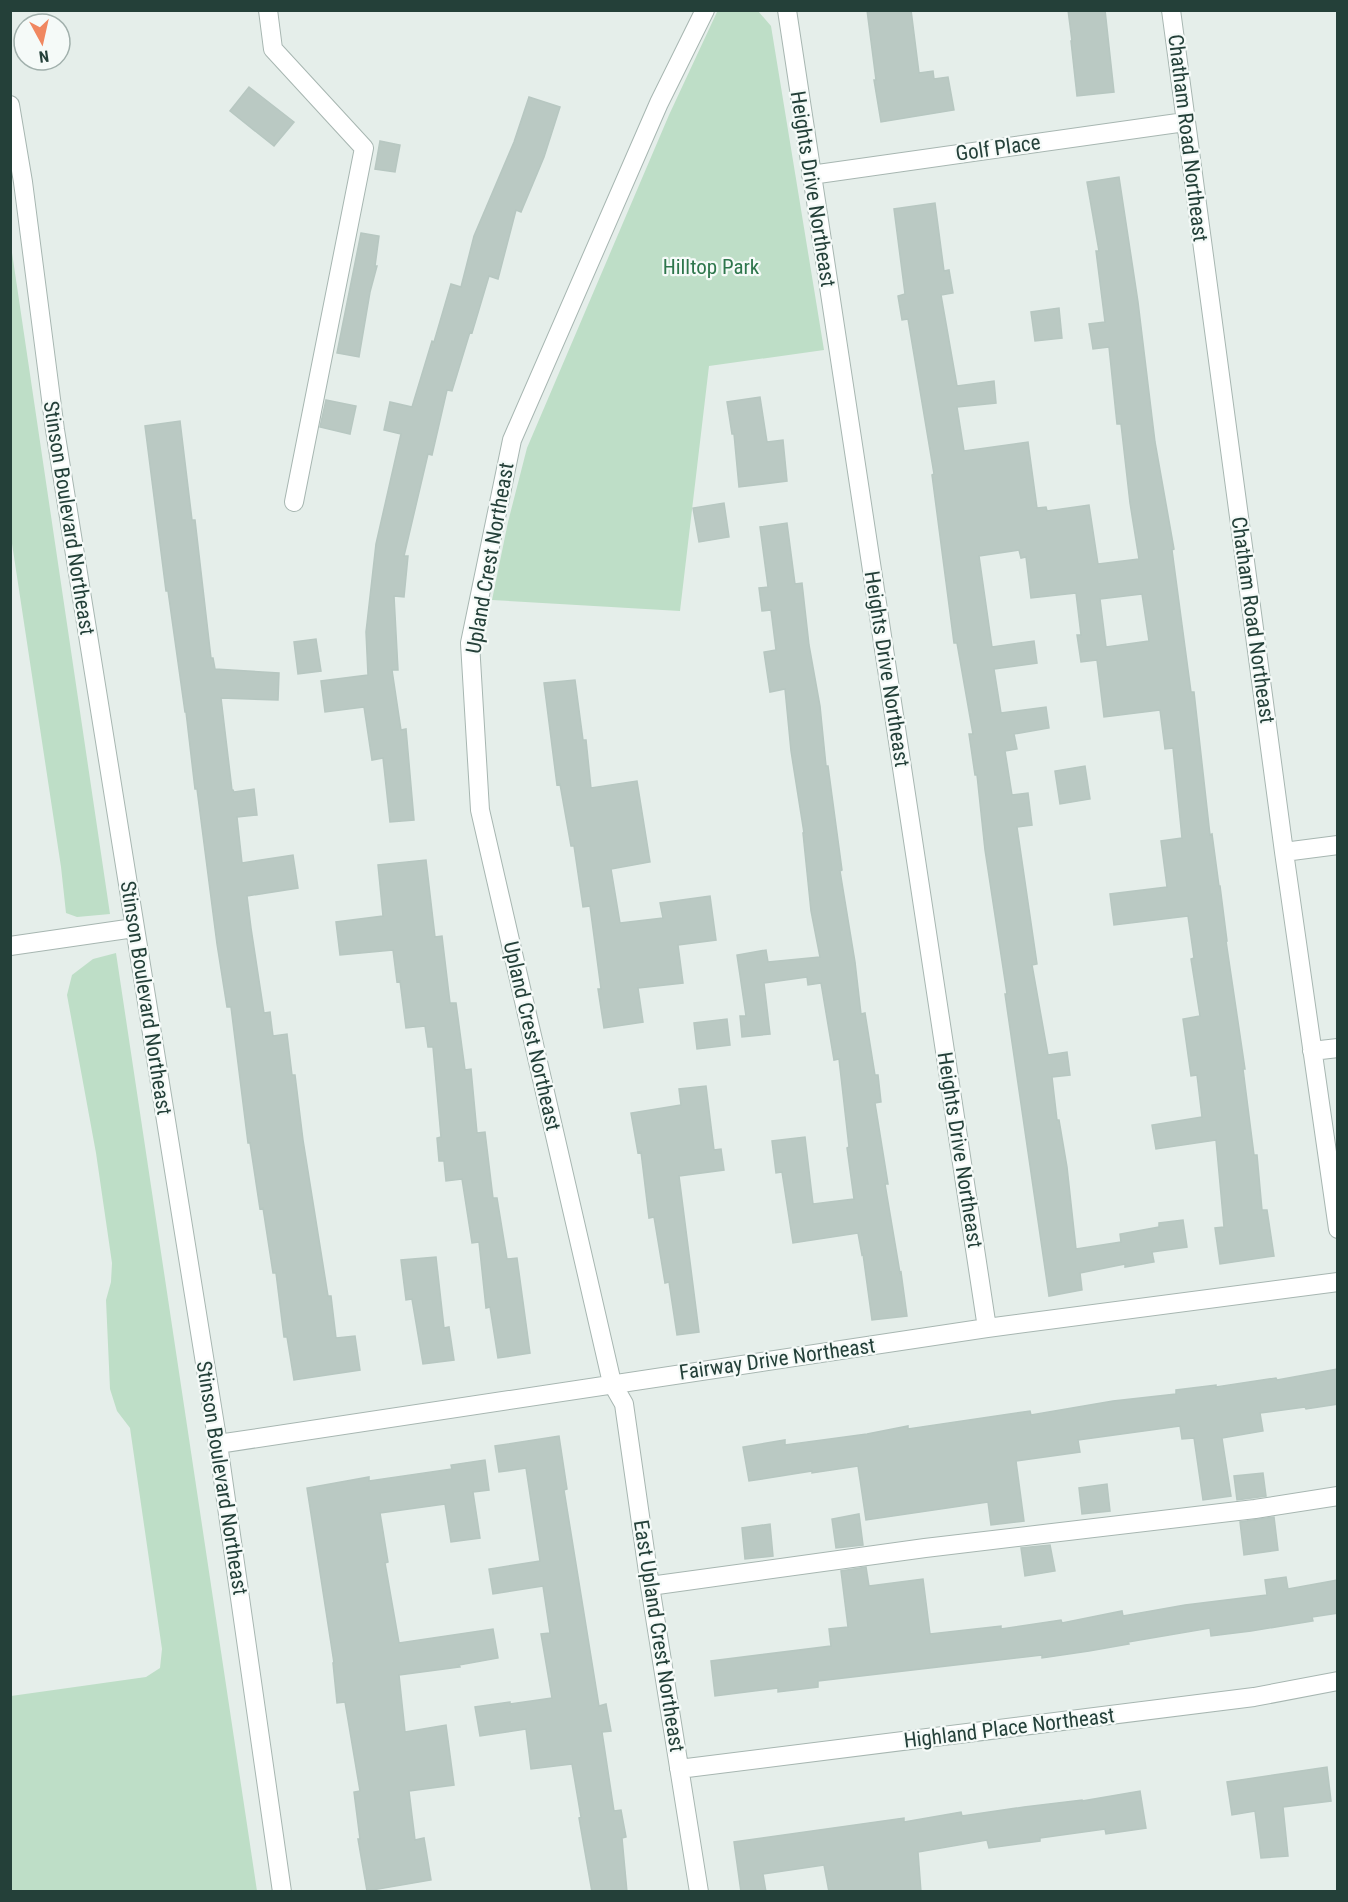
<svg xmlns="http://www.w3.org/2000/svg" width="1348" height="1902" font-family="'Roboto Condensed',sans-serif">
<style>
.green{fill:#bedec7}
.building{fill:#bac9c3;stroke:#b7c7c1;stroke-width:1.5;fill-rule:evenodd}
.lines{fill:none;stroke-linecap:round;stroke-linejoin:round}
.minor-casing{stroke:#a7b6b1;stroke-width:20}
.minor{stroke:#fff;stroke-width:18}
.labels{text-anchor:middle;dominant-baseline:central;stroke-width:4.5;stroke-linejoin:round;paint-order:stroke}
.street-label{font-size:21px;fill:#244039;stroke:#f5faf8}
.park-label{font-size:21px;fill:#2e764c;stroke:#f5faf8}
</style>
<rect width="100%" height="100%" fill="#e5eeea"/>
<path class="green" d="M719,11H758L771,26L824,350L709,366L680,611L492,600L508,522L527,448L669,115L717,12Z
M11,246L110,914L77,917L66,913L61,867L11,537Z
M116,953L257,1891H11V1696L146,1677L160,1668L162,1649L130,1428L117,1411L110,1389L106,1300L111,1282L112,1263L96,1153L67,995L72,975L93,959Z"/>
<path class="building" d="M867,10H911L919,73L933,71L934,79L948,77L954,110L881,122L874,80H876Z
M1068,10H1105L1114,92L1077,96L1071,41H1072Z
M249,87L294,122L274,146L230,111Z
M529,97L560,107L544,157L521,212L516,210L498,279L489,276L472,333L470,332L452,391L447,390L432,455L428,454L404,556H408L404,597L394,596L398,670H392L401,730L406,729L414,820L390,822L383,758L372,760L364,707L325,712L321,681L368,675L366,632L376,544L401,434L384,430L390,402L412,407L432,341L434,342L451,284L461,287L474,236L514,142Z
M380,141L400,145L395,172L375,169Z
M1119,177L1138,302L1155,442L1174,549L1172,550L1191,692H1194L1210,835L1212,834L1219,886H1220L1227,941H1226L1245,1069H1243L1254,1155H1257L1262,1210H1267L1274,1256L1220,1264L1215,1228L1224,1227L1216,1140L1156,1149L1152,1125L1202,1117L1197,1075L1191,1076L1183,1019L1200,1016L1191,959L1194,958L1188,916L1114,925L1110,894L1167,887L1161,841L1182,838L1173,748L1165,749L1160,710L1104,717L1097,660L1081,662L1077,635H1081L1076,593L1031,598L1026,557L1021,558L1019,550L979,556L992,647L1034,641L1037,663L994,669L1001,713L1046,707L1049,728L1014,734L1017,749L1005,751L1012,795L1028,793L1032,825L1017,827L1037,964L1032,965L1048,1055L1067,1052L1070,1075L1052,1077L1057,1120H1059L1067,1167L1076,1249L1121,1242L1120,1234L1159,1227V1223L1183,1220L1187,1247L1152,1252L1154,1262L1125,1267V1264L1080,1273L1082,1290L1049,1296L1005,994H1007L985,850L977,775H975L969,734H973L957,643H954L932,475L934,474L908,319L902,320L898,296L905,294L894,209L935,203L944,271L949,270L953,293L941,295L957,386L994,381L996,403L957,407L964,451L1028,442L1037,508L1046,507L1047,511L1089,505L1098,564L1139,559L1130,503L1121,424H1117L1109,347L1093,349L1089,324L1105,322L1096,251H1099L1087,182ZM1142,594L1149,641L1106,647L1100,599Z
M361,233L379,236L375,266H377L370,292L359,357L337,353Z
M1059,308L1062,338L1035,341L1031,312Z
M760,397L767,442L783,440L787,481L739,487L734,434H732L727,402Z
M326,400L356,406L350,434L320,427Z
M180,421L192,520H195L211,658H213L215,669L279,673L278,700L221,698L232,790H233L234,792L254,789L257,815L237,817L242,863L293,855L298,888L247,896L251,928L264,1013L270,1012L273,1036L287,1034L292,1075H295L303,1140L328,1296H331L336,1338L355,1336L360,1370L294,1380L287,1337H284L276,1273H273L263,1208L260,1209L250,1143H248L231,1007H227L217,944L197,789H195L186,712H185L168,591H166L145,426Z
M724,503L729,537L699,542L693,508Z
M787,523L795,584L802,583L809,645L820,706L826,766H828L837,833L842,870L840,871L855,962L861,1014L865,1013L875,1075H878L881,1102L875,1103L888,1184H885L900,1273L901,1272L907,1316L872,1320L863,1254L862,1255L858,1233L793,1243L782,1172L776,1173L772,1141L805,1137L813,1204L854,1199L847,1148L849,1147L839,1059L834,1060L821,983L808,985L807,977L764,983L770,1034L742,1037L740,1016H746L737,955L766,950L768,962L820,957L811,911L803,833H804L791,751L785,689L770,692L764,652L776,650L771,610L762,611L759,588L768,587L760,527Z
M316,639L321,671L298,674L294,642Z
M575,680L583,740H586L591,788L637,781L650,862L611,869L620,923L663,918L660,903L710,896L716,940L678,945L683,983L638,988L643,1022L604,1028L598,989H601L590,906L583,907L574,846H571L560,784L557,785L544,683Z
M1085,766L1090,799L1060,804L1055,771Z
M426,860L435,937L442,936L450,1003H456L465,1070L471,1069L477,1133L485,1132L493,1198H497L507,1259L517,1258L530,1353L498,1358L490,1307L486,1308L479,1242L472,1243L462,1179L446,1181L444,1161H439L437,1138L441,1137L433,1047H428L425,1026L406,1028L400,981L397,982L393,950L340,955L336,922L383,916L378,865Z
M727,1019L730,1045L697,1049L694,1023Z
M706,1086L714,1150L721,1149L724,1170L679,1176L699,1332L677,1335L669,1282L665,1283L654,1217L649,1218L641,1152L638,1153L631,1113L681,1105L679,1089Z
M436,1257L444,1328L449,1327L454,1360L423,1364L412,1299L406,1300L401,1260Z
M1338,1369V1404L1306,1409L1305,1407L1260,1413L1263,1431L1222,1438L1231,1496L1203,1500L1194,1438L1182,1439L1180,1426L1078,1440L1080,1452L1016,1461L1024,1521L991,1525L988,1502L866,1520L858,1466L812,1473V1471L749,1481L743,1447L785,1440V1445L867,1434L908,1426V1429L1030,1411L1031,1415L1113,1401L1176,1394V1390L1216,1385V1387L1276,1378L1277,1380Z
M559,1436L567,1489L564,1490L599,1706L606,1704L611,1731L602,1732L614,1811L621,1810L626,1837L622,1838L627,1892H592L579,1818L581,1817L572,1764L531,1769L526,1729L480,1736L475,1707L510,1702V1704L552,1698L541,1634L550,1633L543,1586L493,1594L489,1569L540,1561L526,1468L499,1472L495,1446Z
M485,1460L489,1490L473,1492L480,1538L451,1542L445,1504L380,1513L388,1562L385,1563L399,1643L493,1629L498,1658L459,1665L460,1667L399,1675L405,1732L446,1725L454,1785L409,1791L415,1840L424,1838L431,1880L367,1891L358,1839H360L354,1792L360,1791L345,1702L337,1703L333,1663H334L307,1488L369,1477V1481L452,1469L451,1465Z
M1263,1473L1266,1496L1237,1500L1234,1476Z
M1107,1484L1110,1511L1082,1514L1079,1488Z
M859,1514L863,1545L836,1548L832,1519Z
M1274,1517L1278,1550L1244,1555L1240,1522Z
M770,1524L773,1556L745,1559L742,1528Z
M1050,1545L1055,1571L1025,1576L1021,1548Z
M866,1567L869,1586L923,1579L930,1634L1001,1626V1629L1061,1620L1062,1623L1122,1611L1123,1616L1185,1605L1267,1595L1265,1580L1286,1577L1288,1589L1338,1580V1613L1312,1617L1313,1621L1251,1631L1211,1636L1210,1628L1128,1642L1129,1644L1089,1651L1042,1658V1655L818,1681V1687L778,1692V1688L715,1696L711,1661L831,1646L829,1629L848,1627L841,1571Z
M1327,1767L1331,1801L1283,1807L1288,1856L1261,1858L1255,1811L1232,1815L1227,1782Z
M1140,1791L1146,1828L1106,1834L1105,1829L1040,1838V1841L989,1848L987,1840L918,1852L921,1892H829L824,1865L763,1874L766,1892H741L734,1842L904,1818V1822L961,1812L962,1816L1024,1807L1082,1800V1801Z"/>
<g class="lines">
<defs>
<path id="minor" d="M268,10L273,49L364,148L294,502
M787,10L987,1328
M1171,10L1284,852L1338,1229
M10,105L23,182L55,430L218,1444L282,1892
M811,175L1185,122
M1284,852L1338,845
M10,946L134,928
M1312,1051L1338,1048
M218,1444L987,1328L1338,1282
M650,1586L925,1548L1255,1509L1338,1496
M679,1769L1254,1697L1338,1681
M699,1892L650,1586L624,1404L612,1383L480,810L470,643L512,440L659,103L705,10"/>
</defs>
<use href="#minor" class="minor-casing"/>
<use href="#minor" class="minor"/>
</g>
<g class="labels">
<g class="street-label">
<text transform="translate(1188 138) rotate(83)">Chatham Road Northeast</text>
<text transform="translate(998 148) rotate(-8)">Golf Place</text>
<text transform="translate(813 189) rotate(81)">Heights Drive Northeast</text>
<text transform="translate(69 518) rotate(81)">Stinson Boulevard Northeast</text>
<text transform="translate(490 558) rotate(-80)">Upland Crest Northeast</text>
<text transform="translate(1253 620) rotate(82)">Chatham Road Northeast</text>
<text transform="translate(887 669) rotate(81)">Heights Drive Northeast</text>
<text transform="translate(146 998) rotate(81)">Stinson Boulevard Northeast</text>
<text transform="translate(532 1036) rotate(77)">Upland Crest Northeast</text>
<text transform="translate(960 1150) rotate(81)">Heights Drive Northeast</text>
<text transform="translate(777 1359) rotate(-8)">Fairway Drive Northeast</text>
<text transform="translate(222 1478) rotate(81)">Stinson Boulevard Northeast</text>
<text transform="translate(659 1636) rotate(81)">East Upland Crest Northeast</text>
<text transform="translate(1009 1728) rotate(-7)">Highland Place Northeast</text>
</g>
<g class="park-label">
<text x="711" y="267">Hilltop Park</text>
</g>
</g>
<rect width="1348" height="1902" fill="none" stroke="#244039" stroke-width="24"/>
<g transform="translate(42 42) rotate(172)"><circle r="28" fill="#f5faf8" stroke="#a1b0ac" stroke-width="1.5"/>
<path d="M0-4.5L10 22L0 15L-10 22Z" fill="#f08760"/>
<text y="-9" font-size="16" font-weight="bold" text-anchor="middle" fill="#244039">N</text>
</g>
</svg>
